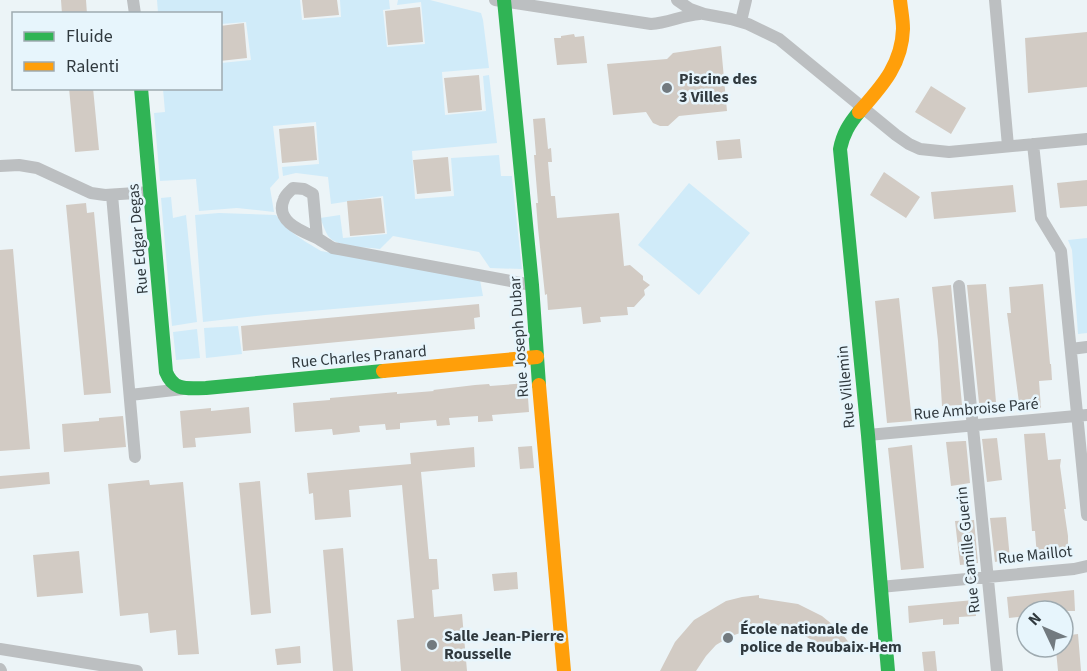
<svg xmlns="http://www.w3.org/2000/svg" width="1087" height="671" font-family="'Source Sans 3',sans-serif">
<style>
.green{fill:#d0ebf9}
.building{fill:#d2cbc4}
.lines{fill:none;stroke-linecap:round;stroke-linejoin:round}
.street{stroke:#bcbfc1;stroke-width:12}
.fast{stroke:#30b455;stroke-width:14}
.slow{stroke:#ff9f0a;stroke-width:14}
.poi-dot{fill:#727a7f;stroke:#e7f5fc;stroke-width:2}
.labels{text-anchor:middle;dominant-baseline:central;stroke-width:5;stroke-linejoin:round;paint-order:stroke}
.poi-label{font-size:16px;font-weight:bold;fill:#30393e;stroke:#e7f5fc;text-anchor:start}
.street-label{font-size:16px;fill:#30393e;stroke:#e7f5fc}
</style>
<rect width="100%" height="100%" fill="#ecf4f7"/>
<path class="green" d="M157,0H300L302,20L341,17L340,0H389L390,9L383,10L387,47L425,44L421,2L397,5L398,0H430L481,13L483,20L489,68L442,72L445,115L486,111L483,76L489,75L497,143L412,151L415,199L454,196L451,158L499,155L501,176H512V178L522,269L490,268L479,252L393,236L380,249C367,247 337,248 328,236C325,231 323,224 320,218L340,215L343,238L387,234L383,196L331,204L328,177L296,173L283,176L282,167L319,164L316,122L273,126L279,178L270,188L274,212L237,208L199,211L196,179L160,181L154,113L165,112L163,89L220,88L221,63L251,60L246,22L221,24L220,14L158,13Z
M689,183L750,233L699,295L638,245Z
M171,197L173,218L186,215L197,322L172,326L161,198Z
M219,213L276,215C291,234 301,239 321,251L480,280L483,296L265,315L203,322L195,215Z
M1087,238V333L1078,334L1072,250L1068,240Z
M238,326L242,354L206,358L204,328Z
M197,329L200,358L176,360L173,332Z"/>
<path class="building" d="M61,0H86L87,14H62Z
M302,0H337L339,15L304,18Z
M420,7L423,42L388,45L385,11Z
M244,23L247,58L220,61V26Z
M1087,32V87L1028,93L1025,38Z
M574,34L575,37L584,36L587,63L557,65L554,38H561V36Z
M721,46L727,111L679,116L668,126H660L653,123L646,112L613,115L607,64L667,59L673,53Z
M479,75L482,110L448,113L444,78Z
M931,86L966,108L951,134L915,112Z
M69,88H93L99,150L75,152Z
M545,118L548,149L551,148L552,162H548L551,196H555L557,218L619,213L624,266L630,265L643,276V280L650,285L644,290L645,295L634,307H627L628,315L600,317L601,322L583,324L581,307L548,310L547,294L545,295L538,228L536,203H538L534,155H536L533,119Z
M314,126L317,160L282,163L279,129Z
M740,139L742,158L718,160L716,141Z
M448,157L451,191L417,194L413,160Z
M884,172L920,197L906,218L870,195Z
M1087,180V206L1060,208L1057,183Z
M1013,185L1016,212L934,219L931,192Z
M381,198L385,233L350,236L347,201Z
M86,203L87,213L94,212L111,393L84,395L66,205Z
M13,249L30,449L0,451V250Z
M986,284L996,402L979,403L967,285Z
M1043,284L1050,364H1051L1052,380L1039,381L1041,408L1020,410L1007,313H1011L1009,287Z
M951,285L962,405L942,406L938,341L932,287Z
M899,298L912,421L887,423L875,301Z
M479,304L480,317L474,318L475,329L243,351L241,326Z
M527,383L529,412L492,415L493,421L478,422V416L449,418L450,425L437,426L436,420L400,423V429L386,430L385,424L359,426L360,432L333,435L332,429L295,432L293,403L330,400V398L397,392V394L434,391L433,390L475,385L489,384L490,386Z
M249,407L251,433L195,438L196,447L183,448L180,411L211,408V411Z
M123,416L126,447L64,452L62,424L99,421V418Z
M1045,433L1048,460L1061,459L1060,466L1066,509H1064L1068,536V554L1037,557L1035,531H1032L1024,434Z
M997,438L1002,480L987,482L982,439Z
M964,441H966L970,483L951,486L946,442Z
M912,445L924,568L901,570L888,448Z
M532,446L534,468L520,469L518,447Z
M474,447L475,467L421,472L429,559H437L439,589L432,590L434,617L462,614L467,671H401L397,620L414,618L402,485L349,490L351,517L315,520L313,493L309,494L307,473L411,464L410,453Z
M49,472L50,484L0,489V476Z
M149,480L150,485L183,482L199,654L178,655L176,630L150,633L148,613L120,616L108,484Z
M260,481L271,613L251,615L239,483Z
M1006,517L1010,559L995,562L990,518Z
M974,520L978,563L960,565L955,521Z
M343,548L353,671H333L323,550Z
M79,551L83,593L37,597L33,555Z
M517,572L518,589L494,591L492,574Z
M1074,590L1075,611H1058L1057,608L1027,611V616L1009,618L1007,597Z
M759,595V598L798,604L822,616L839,630L854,649L826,652L818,644L799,632L777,625L752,623L753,629L731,636L716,645L706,656L696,671H660L675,642L694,620L726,601L742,597Z
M974,600L976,616L959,617V624L943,625V619L909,623L908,606Z
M1078,634L1081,671H1058L1056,650H1062L1063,636Z
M300,646L301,663L277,665L275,649Z
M935,651L937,671H924L922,652Z"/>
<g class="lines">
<path class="street" d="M133,0L135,14
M495,0L651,24C668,23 683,15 700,14
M677,0L690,9L704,14L731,19L748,24L779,39L896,135L909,144L920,149L949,152L1087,139
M995,0L1008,146
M741,21L746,0
M1033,144L1041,218L1061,251L1087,515
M0,166L19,165L37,168L91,193L105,195L151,192
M112,195L135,457
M317,238L313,194L304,189L293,188C290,191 285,195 284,199C274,221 301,231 317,238C322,241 328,245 333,248L532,285
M959,286L997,671
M1071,349L1087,347
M130,395L183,389
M868,435L1087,415
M880,587L1074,569L1087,566
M0,649L137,671
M0,669L1,671"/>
<path class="fast" d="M504,0L532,285L539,385
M141,88L166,372C174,392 188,388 206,388L383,371
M859,112C849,124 843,134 840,149L868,435L888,671"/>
<path class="slow" d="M859,112C881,87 902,65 903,29C903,19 901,10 900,0
M383,371L537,357
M539,385L564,671"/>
</g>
<g class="poi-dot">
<circle cx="667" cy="88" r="6"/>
<circle cx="728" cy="638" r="6"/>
<circle cx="432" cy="645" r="6"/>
</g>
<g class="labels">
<g class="poi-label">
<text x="679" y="79">Piscine des<tspan x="679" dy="18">3 Villes</tspan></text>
<text x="740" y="629">École nationale de<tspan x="740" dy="18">police de Roubaix-Hem</tspan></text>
<text x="444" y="636">Salle Jean-Pierre<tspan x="444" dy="18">Rousselle</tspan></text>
</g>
<g class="street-label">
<text transform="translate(138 239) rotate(-95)">Rue Edgar Degas</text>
<text transform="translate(519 337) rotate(-94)">Rue Joseph Dubar</text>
<text transform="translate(359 357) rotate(-5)">Rue Charles Pranard</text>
<text transform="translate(846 387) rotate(-95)">Rue Villemin</text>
<text transform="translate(976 409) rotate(-5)">Rue Ambroise Paré</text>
<text transform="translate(968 550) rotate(-96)">Rue Camille Guerin</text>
<text transform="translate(1035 555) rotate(-6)">Rue Maillot</text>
</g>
</g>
<rect x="12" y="12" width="210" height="78" fill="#e7f5fc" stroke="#9eaab0" stroke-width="1.5"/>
<rect x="24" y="32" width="30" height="9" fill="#30b455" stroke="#9eaab0" stroke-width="1.5"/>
<text x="66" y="42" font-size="18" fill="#30393e">Fluide</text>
<rect x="24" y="62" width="30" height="9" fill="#ff9f0a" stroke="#9eaab0" stroke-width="1.5"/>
<text x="66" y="72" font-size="18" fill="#30393e">Ralenti</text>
<g transform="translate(1045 629) rotate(314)"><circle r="28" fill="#e7f5fc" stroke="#9eaab0" stroke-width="1.5"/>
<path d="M0-4.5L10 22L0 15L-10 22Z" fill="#727a7f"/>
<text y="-9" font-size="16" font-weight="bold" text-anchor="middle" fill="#30393e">N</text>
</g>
</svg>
